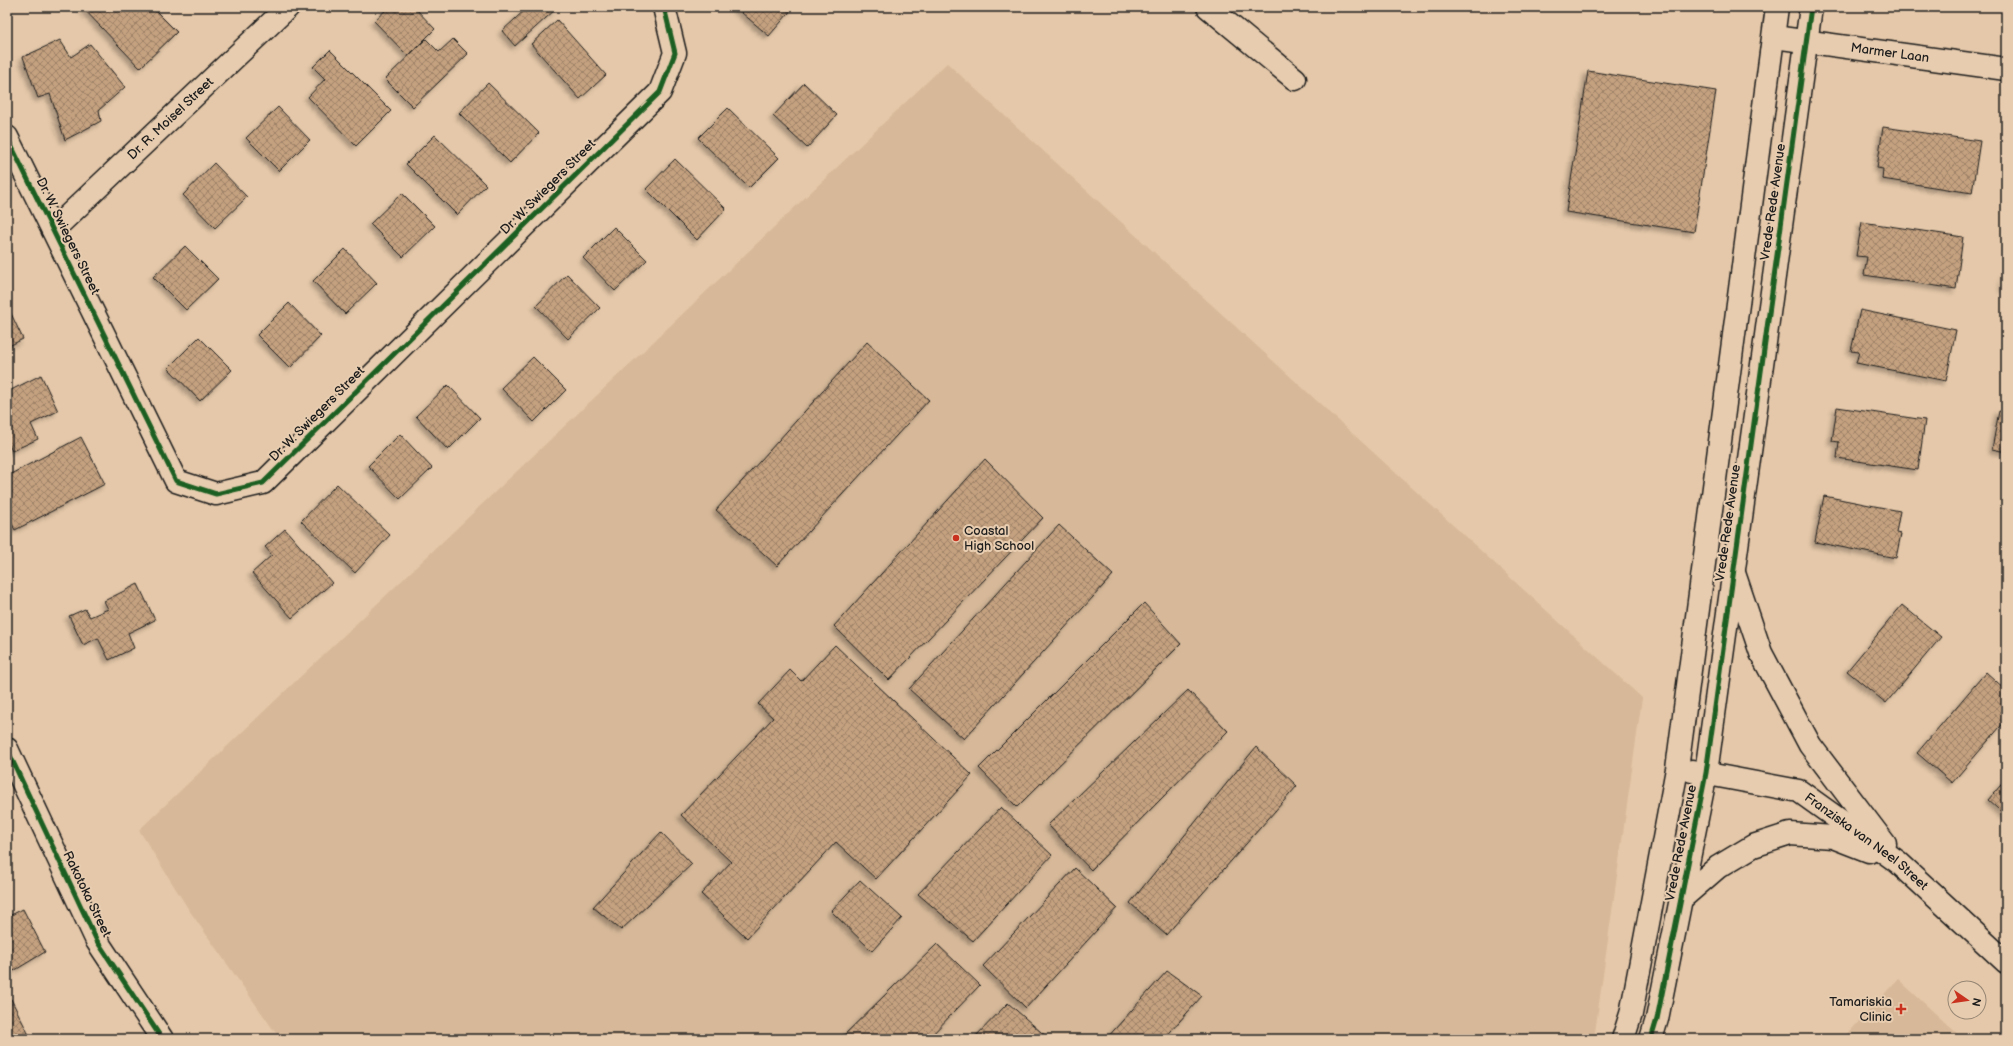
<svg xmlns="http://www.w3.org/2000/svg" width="2013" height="1046" font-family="'Balsamiq Sans',sans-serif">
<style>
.built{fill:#d7b999}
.building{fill:url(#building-cross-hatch);stroke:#1c1c1c;filter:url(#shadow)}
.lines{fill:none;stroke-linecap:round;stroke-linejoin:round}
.minor-casing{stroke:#1c1c1c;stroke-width:25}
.minor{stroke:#e7ccaf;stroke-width:22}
.cycleway-casing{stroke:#e7ccaf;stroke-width:8}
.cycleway{stroke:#1b5e20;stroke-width:5}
.poi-dot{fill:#c8321e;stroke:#e7ccaf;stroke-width:1.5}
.labels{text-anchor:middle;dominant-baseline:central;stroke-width:4;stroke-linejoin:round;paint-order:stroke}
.street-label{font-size:13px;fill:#1c1c1c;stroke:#e7ccaf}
.poi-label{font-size:13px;fill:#1c1c1c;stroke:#e7ccaf;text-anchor:start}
</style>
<defs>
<pattern id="building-cross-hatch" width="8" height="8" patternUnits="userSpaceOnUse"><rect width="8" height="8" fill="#c4a17f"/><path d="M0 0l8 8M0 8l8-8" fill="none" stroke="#9e8267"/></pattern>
<filter id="shadow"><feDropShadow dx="-3.5" dy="3.5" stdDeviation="2" flood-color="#0004"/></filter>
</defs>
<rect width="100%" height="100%" fill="#e5c8a9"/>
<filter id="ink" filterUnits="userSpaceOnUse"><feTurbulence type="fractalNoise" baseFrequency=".025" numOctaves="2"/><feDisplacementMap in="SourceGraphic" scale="8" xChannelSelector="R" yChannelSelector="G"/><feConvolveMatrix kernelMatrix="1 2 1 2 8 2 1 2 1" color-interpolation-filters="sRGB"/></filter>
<g filter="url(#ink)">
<path class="built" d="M947,63L1642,698L1594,1039H280L189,910L139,830Z
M1898,979L1963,1039H1843Z"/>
<path class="building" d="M82,7H152L177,32L140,68Z
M389,7H414L435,29L408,56L374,21Z
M528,7H555L556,9L515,46L502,31Z
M735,7H794L769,36Z
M557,20L606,75L580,99L531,44Z
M426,39L439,52L453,39L468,54L413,107L385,79Z
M60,40L71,57L90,44L125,87L99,110L101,121L65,140L50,94L38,98L23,57Z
M330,50L391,111L356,146L308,97L325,79L313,67Z
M1588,71L1716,91L1694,232L1566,212Z
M488,83L539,133L510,163L459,113Z
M804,83L837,115L807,148L773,116Z
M278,107L310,140L279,171L246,138Z
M728,108L779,158L749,188L698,138Z
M1883,127L1980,141L1972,193L1882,179L1883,169L1877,168Z
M435,135L486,185L457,215L406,164Z
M675,159L726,209L697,240L646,189Z
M214,163L247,197L215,228L183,195Z
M402,193L435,226L403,257L370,224Z
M1862,222L1963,237L1956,289L1864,275L1867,257L1856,256Z
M614,227L647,260L615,291L583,258Z
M185,246L218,279L186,310L153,277Z
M345,249L377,283L345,314L313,281Z
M2006,272V288H2003Z
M567,274L600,308L568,339L536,306Z
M289,303L321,336L290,368L257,335Z
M7,305L23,339L7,347Z
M1860,310L1956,330L1946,381L1856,363L1859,352L1851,351Z
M199,337L232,370L200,401L168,368Z
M867,342L929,400L777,566L716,510Z
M533,357L566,390L534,422L501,388Z
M41,375L58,411L31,424L38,439L12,451L7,441V402L11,400L7,392Z
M448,385L480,418L448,450L416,416Z
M1837,407L1925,420L1918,470L1837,458L1839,442L1832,441Z
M1999,411L2006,412V452L1992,449Z
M400,434L432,468L400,499L368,466Z
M81,437L105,484L15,530L7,514V476Z
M985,459L1043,518L889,680L834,626Z
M337,484L390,535L355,573L301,521Z
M1824,496L1900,511L1896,533L1901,534L1896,558L1815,542Z
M1059,525L1113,575L964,739L909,689Z
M285,529L332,583L292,618L252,573L272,555L265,547Z
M138,584L155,620L128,633L134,648L109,660L98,638L83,645L69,616L85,609L90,617L108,609L104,601Z
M1144,603L1181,644L1017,807L979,768Z
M1902,605L1941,637L1886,703L1847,671Z
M835,645L972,775L876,879L836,842L747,938L701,894L731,862L681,815L773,718L758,704L790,670L801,681Z
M1986,672L2006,690V720L1952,783L1917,753Z
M1188,690L1228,731L1091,870L1048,825Z
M1256,747L1297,786L1166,935L1130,903Z
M2006,779V816L1988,800Z
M1001,807L1052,855L973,941L918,894Z
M661,832L692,864L621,930L593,907Z
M1075,868L1117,908L1026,1008L983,966Z
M860,880L902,918L872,951L831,911Z
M23,909L45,952L7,975V917Z
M937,944L980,985L928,1039H840Z
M1167,971L1202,996L1164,1039H1106Z
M11,999L31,1039H7V1001Z
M1008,1003L1049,1039H973Z"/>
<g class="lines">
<defs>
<g id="minor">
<path d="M1208,7L1295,79"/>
<path id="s1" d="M1774,37L2006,69"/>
<path d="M7,137L176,481L216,494L263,483L660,92L675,53L664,7"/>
<path id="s2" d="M53,230L288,7"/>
<path d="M1734,573L1761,653L1810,745L1885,844"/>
<path d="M7,749L97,941L162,1039"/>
<path id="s3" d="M1692,771L1799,791L1898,862L2006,962"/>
<path d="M1681,899L1718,867L1753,846L1790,834L1833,837L1869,851"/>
<path d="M1623,1039L1631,1014L1677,769L1777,7"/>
<path d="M1651,1039L1657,1019L1706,773L1811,7"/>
</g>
</defs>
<use href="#minor" class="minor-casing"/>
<use href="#minor" class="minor"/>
<defs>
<path id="cycleway" d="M7,137L176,481L216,494L263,483L660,92L675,53L664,7
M7,749L97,941L162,1039
M1651,1039L1657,1019L1706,773L1811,7"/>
</defs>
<use href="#cycleway" class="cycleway-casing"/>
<use href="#cycleway" class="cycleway"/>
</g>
</g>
<g class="poi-dot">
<circle cx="956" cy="538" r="4"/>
<path d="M1899 1003h4v4h4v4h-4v4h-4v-4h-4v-4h4z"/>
</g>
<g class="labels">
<g class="street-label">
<text stroke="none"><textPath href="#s1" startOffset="117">Marmer Laan</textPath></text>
<text stroke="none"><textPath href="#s2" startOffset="162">Dr. R. Moisel Street</textPath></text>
<text transform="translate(548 187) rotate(-45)">Dr. W. Swiegers Street</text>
<text transform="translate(1773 202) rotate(-82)">Vrede Rede Avenue</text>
<text transform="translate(68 236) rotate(64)">Dr. W. Swiegers Street</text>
<text transform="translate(317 414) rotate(-45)">Dr. W. Swiegers Street</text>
<text transform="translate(1728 523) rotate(-82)">Vrede Rede Avenue</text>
<text stroke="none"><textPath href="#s3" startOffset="193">Franziska van Neel Street</textPath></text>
<text transform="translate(1681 843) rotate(-79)">Vrede Rede Avenue</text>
<text transform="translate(87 894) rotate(64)">Rakotoka Street</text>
</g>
<g class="poi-label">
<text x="964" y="531">Coastal<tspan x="964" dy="15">High School</tspan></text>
<text x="1892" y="1002" text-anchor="end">Tamariskia<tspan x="1892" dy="15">Clinic</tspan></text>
</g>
</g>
<rect width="2013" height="1046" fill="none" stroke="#e7ccaf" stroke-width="24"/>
<rect x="12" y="12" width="1989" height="1022" fill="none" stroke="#1c1c1c" stroke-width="1.5" filter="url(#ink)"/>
<g transform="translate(1967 1000) rotate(103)"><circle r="19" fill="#e7ccaf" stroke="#968674"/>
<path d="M0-3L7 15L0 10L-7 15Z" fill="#c8321e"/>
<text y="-6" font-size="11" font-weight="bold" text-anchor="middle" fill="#1c1c1c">N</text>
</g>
</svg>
